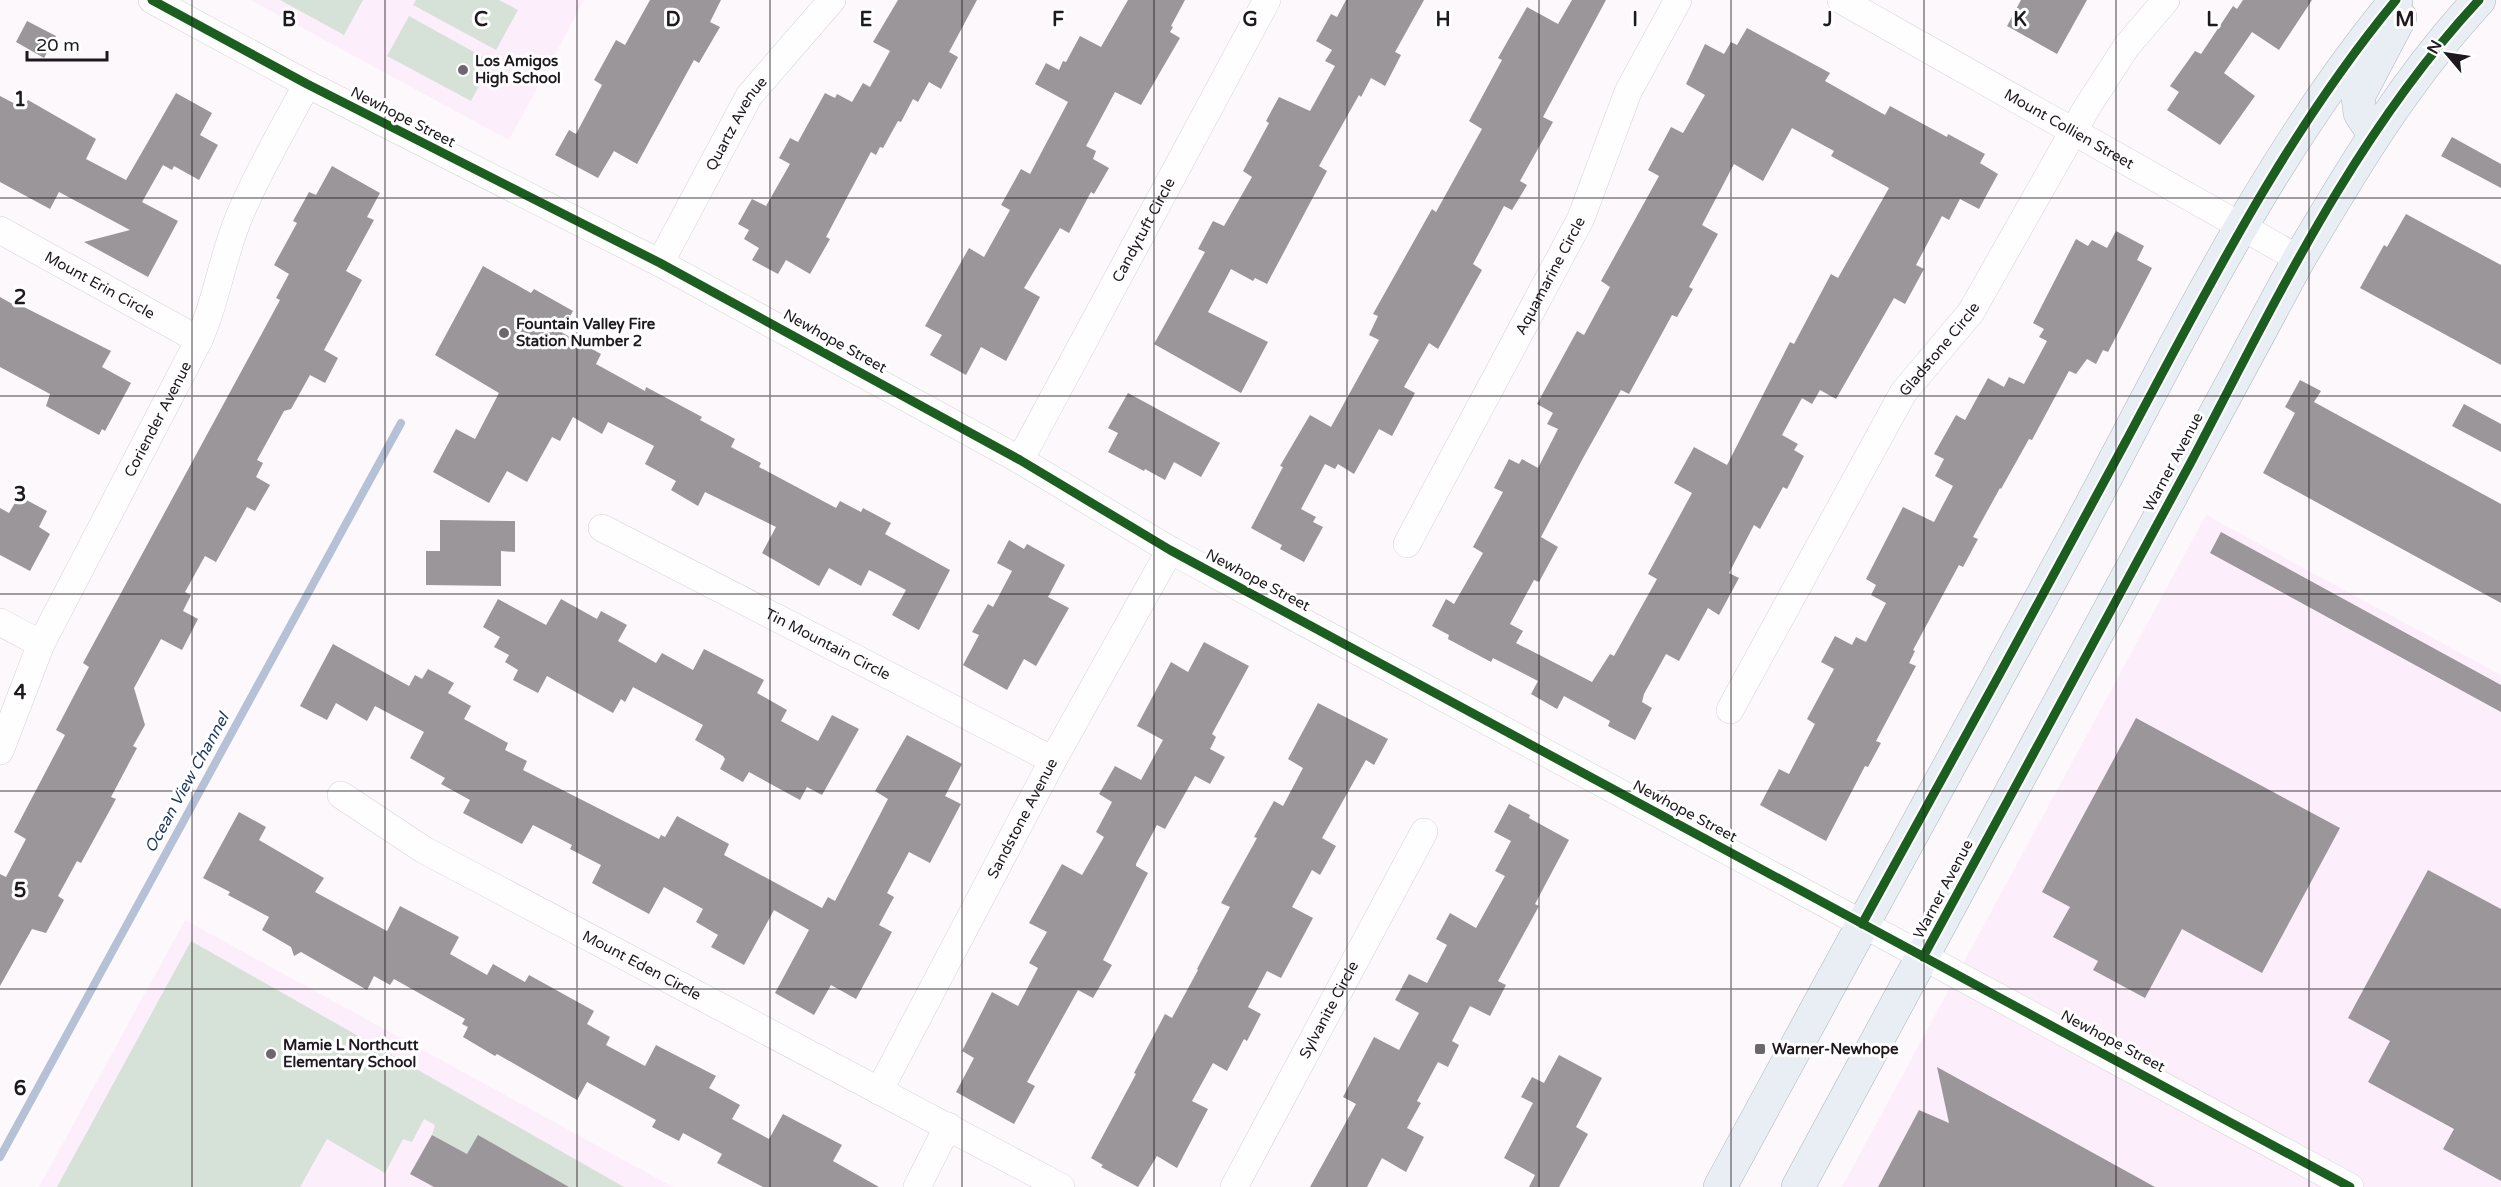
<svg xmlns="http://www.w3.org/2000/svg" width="2501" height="1187" font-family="'Varela Round',sans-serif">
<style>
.built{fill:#fdeefb}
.green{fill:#d6e1d8}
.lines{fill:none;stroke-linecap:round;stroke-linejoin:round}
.stream{stroke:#b5c1d6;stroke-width:8}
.building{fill:#9b969a;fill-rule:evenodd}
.minor-casing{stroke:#d7d2d7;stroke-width:28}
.major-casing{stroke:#aab5be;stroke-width:34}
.minor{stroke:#fffeff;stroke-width:27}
.major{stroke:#e8eef3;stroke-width:33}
.cycleway-casing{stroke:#fff;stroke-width:13}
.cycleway{stroke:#1b5e20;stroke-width:9}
.grid{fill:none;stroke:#1e191e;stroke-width:1.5;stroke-opacity:0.55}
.poi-dot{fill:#6c676c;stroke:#fff;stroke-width:2}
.labels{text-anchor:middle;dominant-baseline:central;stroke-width:6;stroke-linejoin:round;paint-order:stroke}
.poi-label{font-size:15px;font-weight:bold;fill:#1e191e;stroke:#fff;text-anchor:start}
.street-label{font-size:15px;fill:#1e191e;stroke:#fff}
.water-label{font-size:16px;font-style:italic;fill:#1c385f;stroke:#fff}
.grid-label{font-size:20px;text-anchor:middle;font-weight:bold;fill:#1e191e;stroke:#fff;stroke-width:6;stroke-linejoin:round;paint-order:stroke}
</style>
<rect width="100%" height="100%" fill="#fdf8fc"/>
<path class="built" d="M251,0H584L509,140Z
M2206,515L2501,675V1187H1842Z
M185,920L673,1187H39Z"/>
<path class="green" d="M280,0H363L344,35Z
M416,0H499L518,10L496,50L413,5Z
M409,16L492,62L471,101L387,56Z
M191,941L624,1187H546L465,1153L432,1135L435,1125L424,1119L412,1142L403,1139L385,1173L327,1139L300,1187H57Z"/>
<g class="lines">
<path class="stream" d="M0,1157L401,423"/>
</g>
<path class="building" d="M650,0H721L710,22L720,27L699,63L694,60L637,164L614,151L598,178L555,155L569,130L576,134L602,85L594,80L616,40L625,45Z
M898,0H977L949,52L958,57L941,89L929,82L918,102L913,99L901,122L898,121L883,148L880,147L876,155L871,152L826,237L830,239L810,274L786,260L778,274L752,260L759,248L744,239L749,230L738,224L752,199L766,206L790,164L779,158L790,138L798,142L825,93L835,98L837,94L852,102L863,83L870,87L890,51L873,42Z
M1128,0H1185L1171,26L1173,27L1170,32L1180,38L1141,105L1115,92L1086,146L1096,151L1093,159L1109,168L1094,194L1091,192L1069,233L1060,228L1024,288L1040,297L1006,361L981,347L966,375L930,355L942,335L925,326L969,248L984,257L1010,210L1001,205L1021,169L1030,174L1068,102L1035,84L1046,63L1059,70L1063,61L1066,62L1080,36L1101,47Z
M1346,0H1424L1395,52L1401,55L1385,86L1371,78L1361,97L1359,95L1319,166L1327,171L1267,284L1255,278L1253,281L1231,269L1208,312L1268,342L1241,393L1154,344L1205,252L1198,249L1213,221L1224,226L1252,177L1243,171L1269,123L1266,121L1279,97L1310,111L1335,66L1325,61L1332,50L1316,41L1331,14L1337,17Z
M1572,0H1606L1543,117L1553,122L1520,181L1527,185L1512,210L1504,206L1473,264L1482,270L1438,349L1429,343L1404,387L1415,393L1392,436L1379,429L1354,474L1338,464L1335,469L1325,464L1301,509L1316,517L1313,522L1323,527L1304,562L1280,549L1282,545L1251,528L1283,467L1280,466L1310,415L1331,427L1379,340L1369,335L1378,316L1373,314L1432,209L1436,212L1482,129L1469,121L1502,60L1498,58L1527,7L1558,24Z
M2021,0H2087L2057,54L2007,26Z
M2243,0H2312L2279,50L2252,32L2224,73L2255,96L2220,145L2167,110L2179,92L2170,86L2195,51L2201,54L2233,6L2237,9Z
M27,21L56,36L44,58L16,42Z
M1747,28L1830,73L1825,81L1885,115L1890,106L1947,137L1948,134L1985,154L1980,163L1998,174L1979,209L1960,199L1949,220L1942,216L1916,265L1924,269L1905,304L1894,298L1836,399L1820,390L1812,404L1802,398L1782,435L1798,444L1794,450L1804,456L1787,489L1783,487L1760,529L1754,525L1729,573L1739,578L1719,615L1708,608L1679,661L1666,654L1644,694L1642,702L1652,708L1635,740L1608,726L1610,721L1564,696L1557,709L1531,694L1538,681L1493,658L1491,662L1448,639L1449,635L1432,626L1446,599L1454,604L1483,553L1473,547L1503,492L1494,488L1509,459L1519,464L1522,459L1538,468L1558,429L1547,424L1553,413L1537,404L1577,331L1584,335L1610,287L1601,281L1659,176L1648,170L1671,127L1683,133L1705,95L1686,84L1705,44L1724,54L1731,42L1737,45ZM1792,128L1834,151L1831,156L1889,188L1838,278L1831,274L1794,344L1790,342L1727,465L1694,447L1674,483L1692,493L1648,574L1657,579L1614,656L1610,654L1592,682L1516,643L1523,631L1510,624L1534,580L1539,582L1558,547L1541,537L1582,460L1621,390L1629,394L1672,315L1677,317L1693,289L1689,287L1718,234L1702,225L1734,164L1763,181Z
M176,93L212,113L200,135L218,145L199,180L174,166L172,170L163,165L142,202L178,221L148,277L84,242L130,230L59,192L50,209L0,182V96L23,108L28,100L96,139L86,159L126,180Z
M2452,137L2501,164V188L2441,156Z
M332,166L380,193L367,217L374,220L346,271L362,280L324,350L338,358L325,383L310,375L291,409L284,411L257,460L263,463L256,477L270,485L255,511L247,507L216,562L205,556L185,592L191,595L183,611L198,619L182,650L161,639L134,688L145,725L133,746L137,748L111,797L116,799L81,863L77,861L58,896L64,900L46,933L32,929L0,986V874L6,877L26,839L14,832L65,735L56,730L89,667L83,663L280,300L276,298L289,274L274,265L297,223L293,221L309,192L316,195Z
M2406,214L2501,265V365L2360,288L2384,245L2387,247Z
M2116,231L2144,246L2137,260L2152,268L2108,352L2103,350L2096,364L2087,359L2076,374L2069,371L2032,440L2029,439L2001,489L2000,488L1973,537L1978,539L1963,567L1959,565L1913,650L1915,651L1909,663L1916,666L1876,741L1881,743L1868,767L1865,766L1826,841L1760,805L1779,769L1789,774L1815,724L1807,719L1834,669L1821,662L1835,636L1852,645L1856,637L1866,642L1886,603L1871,595L1876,585L1866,579L1903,507L1934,522L1953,486L1935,476L1944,459L1934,454L1956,415L1965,420L1988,378L2004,387L2009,377L2024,384L2047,341L2039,337L2044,329L2033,323L2076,239L2088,246L2092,240L2107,248Z
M483,266L531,293L534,289L573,311L561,332L601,354L596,364L645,391L646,387L702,417L700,420L735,439L731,447L761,463L759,467L836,508L840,501L861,512L863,508L891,523L885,534L950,570L919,630L892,615L906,590L869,570L861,586L829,568L819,586L793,571L762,553L776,527L705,492L698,506L671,490L676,481L645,464L654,446L608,422L602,434L573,417L560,441L552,437L527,482L507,471L489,503L433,472L456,429L475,439L499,393L435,355Z
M0,297L16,306L18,304L111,351L102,367L131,383L105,431L102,429L99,435L46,406L50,394L0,367Z
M2300,380L2321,391L2314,402L2501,504V603L2263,473L2295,413L2285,407Z
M1128,393L1220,443L1201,477L1174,462L1165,480L1145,469L1144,471L1108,452L1118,433L1108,428Z
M2464,404L2501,424V452L2452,426Z
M19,496L47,511L39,527L50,534L30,571L0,555V508L9,513Z
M440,520L515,521V552L501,551V586L426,585V551H440Z
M2221,532L2501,685V712L2210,553Z
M1009,540L1024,549L1027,544L1065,565L1048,597L1069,608L1036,666L1024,659L1007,690L963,665L979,635L972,632L988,604L993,607L1012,571L997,563Z
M498,599L546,625L561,599L597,619L601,611L627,625L618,641L656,663L662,653L693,670L704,649L764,680L757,693L787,710L781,721L818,741L832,715L859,729L822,795L807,787L800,800L749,772L743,782L720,769L725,759L723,756L695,740L703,725L633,687L625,702L621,699L613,713L547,676L538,693L513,680L518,670L505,662L509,655L494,647L500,637L483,627Z
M1204,642L1249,666L1212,734L1216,737L1210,749L1225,757L1210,784L1195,776L1165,829L1157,825L1136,864V866L1148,873L1103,960L1112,965L1093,998L1078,990L1027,1082L1035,1086L1014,1124L956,1092L974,1058L962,1051L992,992L1018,1006L1038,968L1029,963L1047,932L1029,923L1062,864L1082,875L1104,837L1096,832L1112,802L1099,794L1115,766L1141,780L1163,740L1137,726L1171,662L1188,672Z
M333,644L409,686L415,675L422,679L428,669L454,683L448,693L471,706L464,719L508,743L505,750L527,761L523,770L659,839L661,835L665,837L677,816L729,844L724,855L822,908L828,897L835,901L888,799L875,791L907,735L962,764L945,796L961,804L930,863L909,852L887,893L894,897L879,925L892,932L856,999L831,985L814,1015L775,993L809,930L774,910L744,965L711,947L718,935L696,922L703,909L664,887L649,914L592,883L601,865L570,849L572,845L533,825L522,844L463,813L470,800L441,784L445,778L410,758L424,732L375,706L367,721L336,703L327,720L300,706Z
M1318,703L1388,739L1374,765L1366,760L1322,838L1336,846L1320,875L1312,870L1292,907L1313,918L1281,978L1267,971L1248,1007L1261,1014L1247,1041L1244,1039L1227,1071L1213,1063L1192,1101L1208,1109L1177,1168L1157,1156L1138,1187L1101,1167L1103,1165L1091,1158L1136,1074L1134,1073L1165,1014L1172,1018L1198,970L1197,969L1230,907L1221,903L1257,838L1254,837L1274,801L1283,806L1303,768L1288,759Z
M2136,718L2340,828L2262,973L2182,929L2145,998L2093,970L2098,961L2053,937L2070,907L2042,892Z
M1509,804L1530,815L1529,818L1569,840L1535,904L1539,906L1498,981L1506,985L1490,1016L1470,1006L1452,1041L1459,1045L1448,1067L1438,1062L1417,1101L1421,1103L1407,1128L1424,1137L1406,1172L1382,1158L1367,1187H1310L1356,1104L1343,1097L1374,1037L1399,1050L1419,1013L1395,1000L1409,974L1427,983L1447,945L1436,939L1450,913L1476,928L1505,876L1495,871L1511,841L1494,832Z
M239,812L266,827L259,840L324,878L315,892L387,931L400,906L459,937L450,954L487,975L493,964L525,982L529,975L594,1011L587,1024L610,1037L606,1045L645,1066L656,1045L716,1076L709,1088L740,1105L732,1119L769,1139L783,1114L842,1145L833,1161L879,1187H763L717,1163L722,1154L683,1133L679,1141L652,1127L656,1120L587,1082L577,1100L497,1054L495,1056L463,1037L468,1027L462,1024L465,1019L394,979L390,985L374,976L367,990L301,952L294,956L291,947L262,930L269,917L228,895L230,892L203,878Z
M2428,870L2501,909V1181L2443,1149L2454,1129L2368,1082L2390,1041L2348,1018Z
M1559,1055L1602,1078L1576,1127L1588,1134L1559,1187H1529L1535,1175L1504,1158L1533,1103L1521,1097L1532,1077L1544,1083Z
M1937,1067L2155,1187H1878L1919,1110L1949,1123Z
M432,1135L467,1154L478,1135L569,1187H434L410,1174Z"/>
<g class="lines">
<defs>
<g id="minor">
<path d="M152,0L307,84L660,263L1020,460L1170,550L2350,1187"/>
<path id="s1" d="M1841,0L2299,259"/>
<path id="s2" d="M0,230L199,340"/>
<path id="s3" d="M660,263L749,96L832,0"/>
<path id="s4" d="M1020,460L1267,0"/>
<path id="s5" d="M602,528L1053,760"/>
<path id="s6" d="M1407,544L1581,218L1628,92L1678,0"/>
<path d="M0,622L41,644"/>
<path id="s7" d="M1730,710L1903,393L1971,312L2086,109L2126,47L2166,0"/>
<path id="s8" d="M0,751L41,644L199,340C217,300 222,257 239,217C258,171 284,128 307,84"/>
<path id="s9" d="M341,795L424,850L1061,1187"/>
<path id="s10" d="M879,1091L1053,760L1170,550"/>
<path d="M917,1187L948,1126"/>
<path id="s11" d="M1234,1187L1424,832"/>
</g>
<path id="major" d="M2374,134L2360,113L2358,97L2400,17
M1720,1187C1836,971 1956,758 2072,541C2171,357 2262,162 2396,0
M1798,1187L2299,259C2354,166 2405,80 2479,0"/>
</defs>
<use href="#minor" class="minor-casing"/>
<use href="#major" class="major-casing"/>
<use href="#minor" class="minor"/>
<use href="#major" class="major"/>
<defs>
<path id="cycleway" d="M152,0L307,84L660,263L1020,460L1170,550L2350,1187
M1862,924C1951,764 2038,604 2125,443C2207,290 2285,134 2396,0
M1923,957C2012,792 2103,627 2191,462C2275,302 2355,133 2479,0"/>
</defs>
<use href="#cycleway" class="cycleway-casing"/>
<use href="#cycleway" class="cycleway"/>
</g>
<path class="grid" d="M192,0V1187M385,0V1187M577,0V1187M770,0V1187M962,0V1187M1154,0V1187M1347,0V1187M1539,0V1187M1731,0V1187M1924,0V1187M2116,0V1187M2309,0V1187M0,198H2501M0,396H2501M0,594H2501M0,791H2501M0,989H2501"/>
<g class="poi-dot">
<circle cx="463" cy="70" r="6"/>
<circle cx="504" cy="333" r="6"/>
<rect x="1754" y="1043" width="12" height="12" rx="3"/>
<circle cx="271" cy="1054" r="6"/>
</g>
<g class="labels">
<g class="poi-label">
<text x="475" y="61">Los Amigos<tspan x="475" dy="17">High School</tspan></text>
<text x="516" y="324">Fountain Valley Fire<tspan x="516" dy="17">Station Number 2</tspan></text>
<text x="283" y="1045">Mamie L Northcutt<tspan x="283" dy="17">Elementary School</tspan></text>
<text x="1772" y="1049">Warner-Newhope</text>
</g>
<g class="street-label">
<text transform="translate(403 117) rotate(27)">Newhope Street</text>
<text stroke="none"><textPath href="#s3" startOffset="159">Quartz Avenue</textPath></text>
<text stroke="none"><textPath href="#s1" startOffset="262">Mount Collien Street</textPath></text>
<text stroke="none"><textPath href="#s4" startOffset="261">Candytuft Circle</textPath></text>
<text stroke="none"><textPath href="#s6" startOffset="304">Aquamarine Circle</textPath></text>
<text stroke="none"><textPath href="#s2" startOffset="114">Mount Erin Circle</textPath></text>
<text transform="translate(835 341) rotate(29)">Newhope Street</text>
<text stroke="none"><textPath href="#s7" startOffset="418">Gladstone Circle</textPath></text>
<text stroke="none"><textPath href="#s8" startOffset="368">Coriender Avenue</textPath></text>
<text transform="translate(2173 462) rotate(-62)">Warner Avenue</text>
<text transform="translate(1258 580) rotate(28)">Newhope Street</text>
<text stroke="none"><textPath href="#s5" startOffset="254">Tin Mountain Circle</textPath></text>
<text transform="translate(1685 811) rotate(28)">Newhope Street</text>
<text stroke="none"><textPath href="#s10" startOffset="308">Sandstone Avenue</textPath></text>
<text transform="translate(1943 889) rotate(-62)">Warner Avenue</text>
<text stroke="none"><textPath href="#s9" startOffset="346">Mount Eden Circle</textPath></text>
<text stroke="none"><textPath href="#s11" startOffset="201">Sylvanite Circle</textPath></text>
<text transform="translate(2113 1041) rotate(28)">Newhope Street</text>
</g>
<g class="water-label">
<text transform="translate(187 783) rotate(-61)">Ocean View Channel</text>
</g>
</g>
<g class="grid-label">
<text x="289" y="26">B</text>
<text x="481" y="26">C</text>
<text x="673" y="26">D</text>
<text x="866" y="26">E</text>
<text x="1058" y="26">F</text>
<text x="1250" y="26">G</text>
<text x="1443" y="26">H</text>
<text x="1635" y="26">I</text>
<text x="1828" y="26">J</text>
<text x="2020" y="26">K</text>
<text x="2212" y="26">L</text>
<text x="2405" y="26">M</text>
<text x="20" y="106">1</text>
<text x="20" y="304">2</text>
<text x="20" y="501">3</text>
<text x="20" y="699">4</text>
<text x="20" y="897">5</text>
<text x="20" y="1095">6</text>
</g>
<g transform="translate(2447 54) rotate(299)" stroke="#ffffff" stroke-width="4.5" paint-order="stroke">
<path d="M0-4.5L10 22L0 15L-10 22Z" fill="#1e191e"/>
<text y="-9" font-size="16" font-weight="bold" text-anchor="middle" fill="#1e191e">N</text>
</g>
<path d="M27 51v9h80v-9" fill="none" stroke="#1e191e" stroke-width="3"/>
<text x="36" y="51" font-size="18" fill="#1e191e" stroke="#ffffff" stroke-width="4.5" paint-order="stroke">20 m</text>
</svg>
